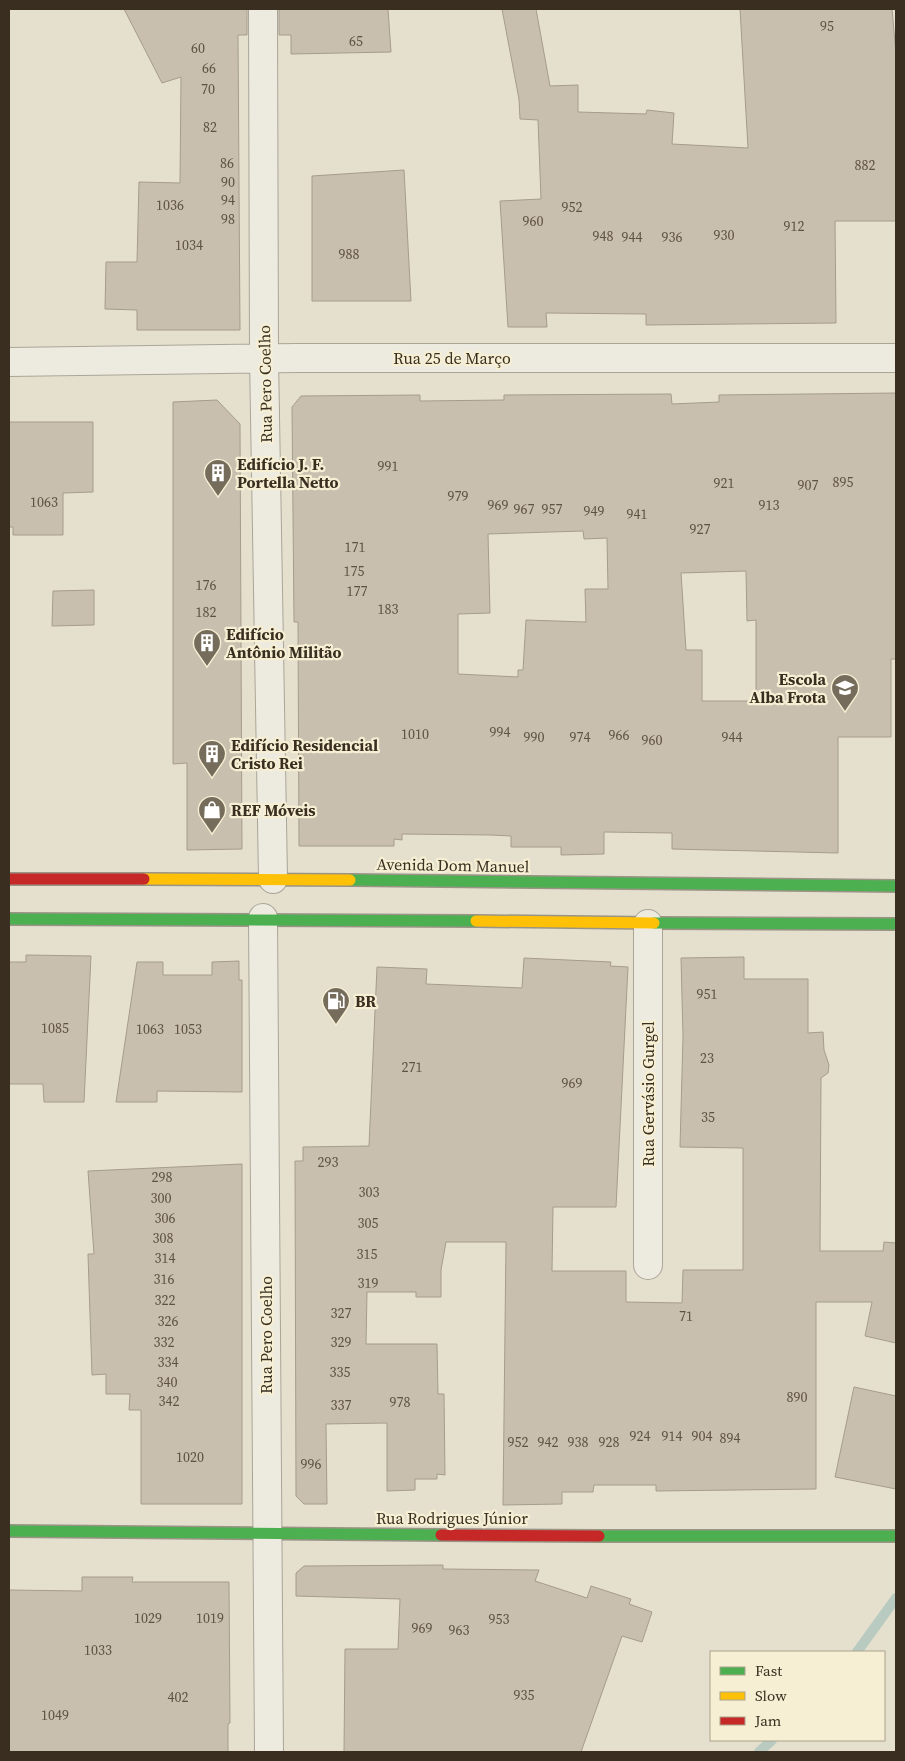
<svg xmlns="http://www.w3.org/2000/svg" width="905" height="1761" font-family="'Source Serif 4',serif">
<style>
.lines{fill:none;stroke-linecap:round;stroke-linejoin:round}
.stream{stroke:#b9cac1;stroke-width:10}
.building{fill:#c9bfaf;stroke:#a59c8d;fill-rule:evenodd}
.street-casing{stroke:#aaa597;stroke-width:30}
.fast-casing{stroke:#9a9487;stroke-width:14}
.slow-casing{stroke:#9a9487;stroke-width:14}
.jam-casing{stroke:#9a9487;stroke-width:14}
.street{stroke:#edeae0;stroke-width:28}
.fast{stroke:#4caf50;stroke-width:11}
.slow{stroke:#ffc107;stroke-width:11}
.jam{stroke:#c62828;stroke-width:11}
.labels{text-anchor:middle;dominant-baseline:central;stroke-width:4.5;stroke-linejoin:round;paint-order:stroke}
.number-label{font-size:14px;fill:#5d5243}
.street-label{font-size:16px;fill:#392e1f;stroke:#f6efd4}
.poi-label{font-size:16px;font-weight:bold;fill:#392e1f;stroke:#f6efd4;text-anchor:start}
</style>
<rect width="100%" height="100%" fill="#e5e0ce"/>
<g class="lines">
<path class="stream" d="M857,1652L896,1598
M759,1752L772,1740"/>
</g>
<path class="building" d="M124,9H247V35H238L240,330H137V310L105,309L106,262H137L139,182L180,183L181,77L162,83Z
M279,9H388L391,52L291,54V35H279Z
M502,9H536L550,86L578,85V112L646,114L647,110L674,113L672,144L748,148L740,9H892L896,54V221H835L836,323L646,325V314L546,313L547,327H508L500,201L541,199L538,120L520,119L519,99Z
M404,170L411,301H312V176Z
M896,393V659H891V737H838V853L672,849V833L604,832V854L561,855V847H511V836L491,835L402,834V840L394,839V846H299L298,622H294L292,407L301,396L420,395V401L504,400V395L671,394L672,404L719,402V395ZM583,531L584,539L607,538L608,589H585L586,622L526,620L523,670H518V677L458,674V614L490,613L488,534ZM746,571L747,621L756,620V701H702V650H686L681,573Z
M217,400L240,424L242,849L187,850V763L173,764V402Z
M9,422H93V492L63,493V535H13V527H9Z
M94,590V625L52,626L53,591Z
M26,955L91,956L84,1102H44L43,1084H9V962H26Z
M744,957V979H808V1033L823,1032L824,1050L829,1065L828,1073L821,1078L820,1251H883L884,1242L896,1243V1343L865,1336L872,1302H816V1489L656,1491V1485H594L593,1492H562V1504L503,1505L506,1242H446L441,1270V1297H416V1292H367L366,1344H437L438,1394H444L445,1475L437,1474V1479H415V1490L387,1491V1423L326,1424L327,1504H304L296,1496L295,1161H303V1147L369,1146L377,967L427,969L426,984L522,988L524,958L611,962L610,966L628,967L616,1207H553L552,1271H626V1302L682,1303L683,1270H743V1148L680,1147L683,1036L681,958Z
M239,961V980H242V1092L157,1091V1102H116L137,962H163V975H212V962Z
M242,1164V1504H141V1410H129L130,1394H106V1374L92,1375L88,1254H94L88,1171Z
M854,1387L896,1396V1489L835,1477Z
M443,1565V1569L539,1570L535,1581L587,1598L591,1586L631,1599L629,1604L652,1612L642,1642L622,1636L581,1752H344L345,1649H398L400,1599L296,1596V1573L304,1566Z
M82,1577H133L132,1582H229L230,1723L228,1724V1752H9V1590L82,1591Z"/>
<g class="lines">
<defs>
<path id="street" d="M263,9L264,358L273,879
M9,362L298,358H896
M263,918L269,1752
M648,1265V924"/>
<path id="fast" d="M350,880L896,886
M9,919L476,921
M654,923L896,924
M9,1531L441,1535
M599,1536H896"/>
<path id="slow" d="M144,879L350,880
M476,921L654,923"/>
<path id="jam" d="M9,879H144
M441,1535L599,1536"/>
</defs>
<use href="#street" class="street-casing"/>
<use href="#fast" class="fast-casing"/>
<use href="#slow" class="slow-casing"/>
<use href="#jam" class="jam-casing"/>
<use href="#street" class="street"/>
<use href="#fast" class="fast"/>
<use href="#slow" class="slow"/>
<use href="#jam" class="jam"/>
</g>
<defs>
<symbol id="building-pin" viewBox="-11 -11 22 30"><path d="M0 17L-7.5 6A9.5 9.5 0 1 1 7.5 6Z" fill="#756c5c" stroke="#f6efd4"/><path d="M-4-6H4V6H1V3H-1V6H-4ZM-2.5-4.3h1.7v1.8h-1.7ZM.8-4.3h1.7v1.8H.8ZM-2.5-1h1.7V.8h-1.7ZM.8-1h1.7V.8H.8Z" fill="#fff"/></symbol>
<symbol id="school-pin" viewBox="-11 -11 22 30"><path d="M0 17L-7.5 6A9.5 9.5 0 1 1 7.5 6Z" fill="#756c5c" stroke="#f6efd4"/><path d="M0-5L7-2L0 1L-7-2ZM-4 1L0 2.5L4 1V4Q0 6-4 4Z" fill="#fff"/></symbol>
<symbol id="shop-pin" viewBox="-11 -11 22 30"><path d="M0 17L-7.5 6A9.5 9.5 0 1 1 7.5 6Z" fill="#756c5c" stroke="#f6efd4"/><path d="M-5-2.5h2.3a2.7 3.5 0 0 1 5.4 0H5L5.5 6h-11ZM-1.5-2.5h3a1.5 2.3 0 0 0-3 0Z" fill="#fff"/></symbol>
<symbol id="fuel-pin" viewBox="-11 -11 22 30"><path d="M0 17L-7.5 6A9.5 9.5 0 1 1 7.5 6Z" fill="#756c5c" stroke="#f6efd4"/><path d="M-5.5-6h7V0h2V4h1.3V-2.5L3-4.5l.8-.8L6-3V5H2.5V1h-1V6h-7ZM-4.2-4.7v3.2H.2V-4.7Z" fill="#fff"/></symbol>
</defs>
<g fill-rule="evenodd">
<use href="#building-pin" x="202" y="457" width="32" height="43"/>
<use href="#building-pin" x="191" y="627" width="32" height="43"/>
<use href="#school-pin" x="829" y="672" width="32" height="43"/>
<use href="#building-pin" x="196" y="738" width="32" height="43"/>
<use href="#shop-pin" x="196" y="794" width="32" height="43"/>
<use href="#fuel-pin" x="320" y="985" width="32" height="43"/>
</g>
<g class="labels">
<g class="number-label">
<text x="827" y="26">95</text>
<text x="356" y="41">65</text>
<text x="198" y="48">60</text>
<text x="209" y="68">66</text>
<text x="208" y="89">70</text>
<text x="210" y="127">82</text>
<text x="227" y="163">86</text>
<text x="865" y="165">882</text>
<text x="228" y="182">90</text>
<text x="228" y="200">94</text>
<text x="170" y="205">1036</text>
<text x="572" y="207">952</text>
<text x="228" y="219">98</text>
<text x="533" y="221">960</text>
<text x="794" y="226">912</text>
<text x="724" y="235">930</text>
<text x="603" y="236">948</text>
<text x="632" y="237">944</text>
<text x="672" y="237">936</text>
<text x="189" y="245">1034</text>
<text x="349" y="254">988</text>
<text x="388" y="466">991</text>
<text x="843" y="482">895</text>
<text x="724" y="483">921</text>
<text x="808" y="485">907</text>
<text x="458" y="496">979</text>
<text x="44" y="502">1063</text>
<text x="498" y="505">969</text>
<text x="769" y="505">913</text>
<text x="524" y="509">967</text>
<text x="552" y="509">957</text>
<text x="594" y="511">949</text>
<text x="637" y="514">941</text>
<text x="700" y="529">927</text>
<text x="355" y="547">171</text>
<text x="354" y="571">175</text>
<text x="206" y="585">176</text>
<text x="357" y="591">177</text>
<text x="388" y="609">183</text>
<text x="206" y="612">182</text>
<text x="500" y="732">994</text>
<text x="415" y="734">1010</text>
<text x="619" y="735">966</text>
<text x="534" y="737">990</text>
<text x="580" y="737">974</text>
<text x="732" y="737">944</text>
<text x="652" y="740">960</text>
<text x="707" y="994">951</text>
<text x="55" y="1028">1085</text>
<text x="150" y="1029">1063</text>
<text x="188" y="1029">1053</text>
<text x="707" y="1058">23</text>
<text x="412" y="1067">271</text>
<text x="572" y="1083">969</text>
<text x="708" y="1117">35</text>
<text x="328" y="1162">293</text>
<text x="162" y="1177">298</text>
<text x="369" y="1192">303</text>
<text x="161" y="1198">300</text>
<text x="165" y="1218">306</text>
<text x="368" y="1223">305</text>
<text x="163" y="1238">308</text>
<text x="367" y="1254">315</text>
<text x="165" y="1258">314</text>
<text x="164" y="1279">316</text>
<text x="368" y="1283">319</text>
<text x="165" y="1300">322</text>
<text x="341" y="1313">327</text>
<text x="686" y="1316">71</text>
<text x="168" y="1321">326</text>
<text x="164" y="1342">332</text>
<text x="341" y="1342">329</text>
<text x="168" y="1362">334</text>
<text x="340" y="1372">335</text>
<text x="167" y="1382">340</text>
<text x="797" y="1397">890</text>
<text x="169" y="1401">342</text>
<text x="400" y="1402">978</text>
<text x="341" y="1405">337</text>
<text x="640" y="1436">924</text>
<text x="672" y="1436">914</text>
<text x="702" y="1436">904</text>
<text x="730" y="1438">894</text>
<text x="518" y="1442">952</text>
<text x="548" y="1442">942</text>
<text x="578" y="1442">938</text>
<text x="609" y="1442">928</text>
<text x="190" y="1457">1020</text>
<text x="311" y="1464">996</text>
<text x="148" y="1618">1029</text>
<text x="210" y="1618">1019</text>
<text x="499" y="1619">953</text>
<text x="422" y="1628">969</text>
<text x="459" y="1630">963</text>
<text x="98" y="1650">1033</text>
<text x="524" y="1695">935</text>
<text x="178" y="1697">402</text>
<text x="55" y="1715">1049</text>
</g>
<g class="street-label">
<text x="452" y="358">Rua 25 de Março</text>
<text transform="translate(265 384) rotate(-91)">Rua Pero Coelho</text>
<text transform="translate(453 865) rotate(1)">Avenida Dom Manuel</text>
<text transform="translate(648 1094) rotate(-90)">Rua Gervásio Gurgel</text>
<text transform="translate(266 1335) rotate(-90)">Rua Pero Coelho</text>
<text x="452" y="1518">Rua Rodrigues Júnior</text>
</g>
<g class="poi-label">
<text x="237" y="464">Edifício J. F.<tspan x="237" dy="18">Portella Netto</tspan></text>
<text x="226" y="634">Edifício<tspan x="226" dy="18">Antônio Militão</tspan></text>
<text x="826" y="679" text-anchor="end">Escola<tspan x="826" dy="18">Alba Frota</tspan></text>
<text x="231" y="745">Edifício Residencial<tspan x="231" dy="18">Cristo Rei</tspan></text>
<text x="231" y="810">REF Móveis</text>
<text x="355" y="1001">BR</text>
</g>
</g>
<rect width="905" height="1761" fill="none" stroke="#392e1f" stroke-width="20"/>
<rect x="710" y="1651" width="175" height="90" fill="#f6efd4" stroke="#aaa28c"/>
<rect x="720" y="1667" width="25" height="8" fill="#4caf50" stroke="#aaa28c"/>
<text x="755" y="1676" font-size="15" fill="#392e1f">Fast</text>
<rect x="720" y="1692" width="25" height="8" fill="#ffc107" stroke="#aaa28c"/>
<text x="755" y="1701" font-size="15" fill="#392e1f">Slow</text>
<rect x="720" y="1717" width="25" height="8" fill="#c62828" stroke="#aaa28c"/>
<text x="755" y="1726" font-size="15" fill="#392e1f">Jam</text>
</svg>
